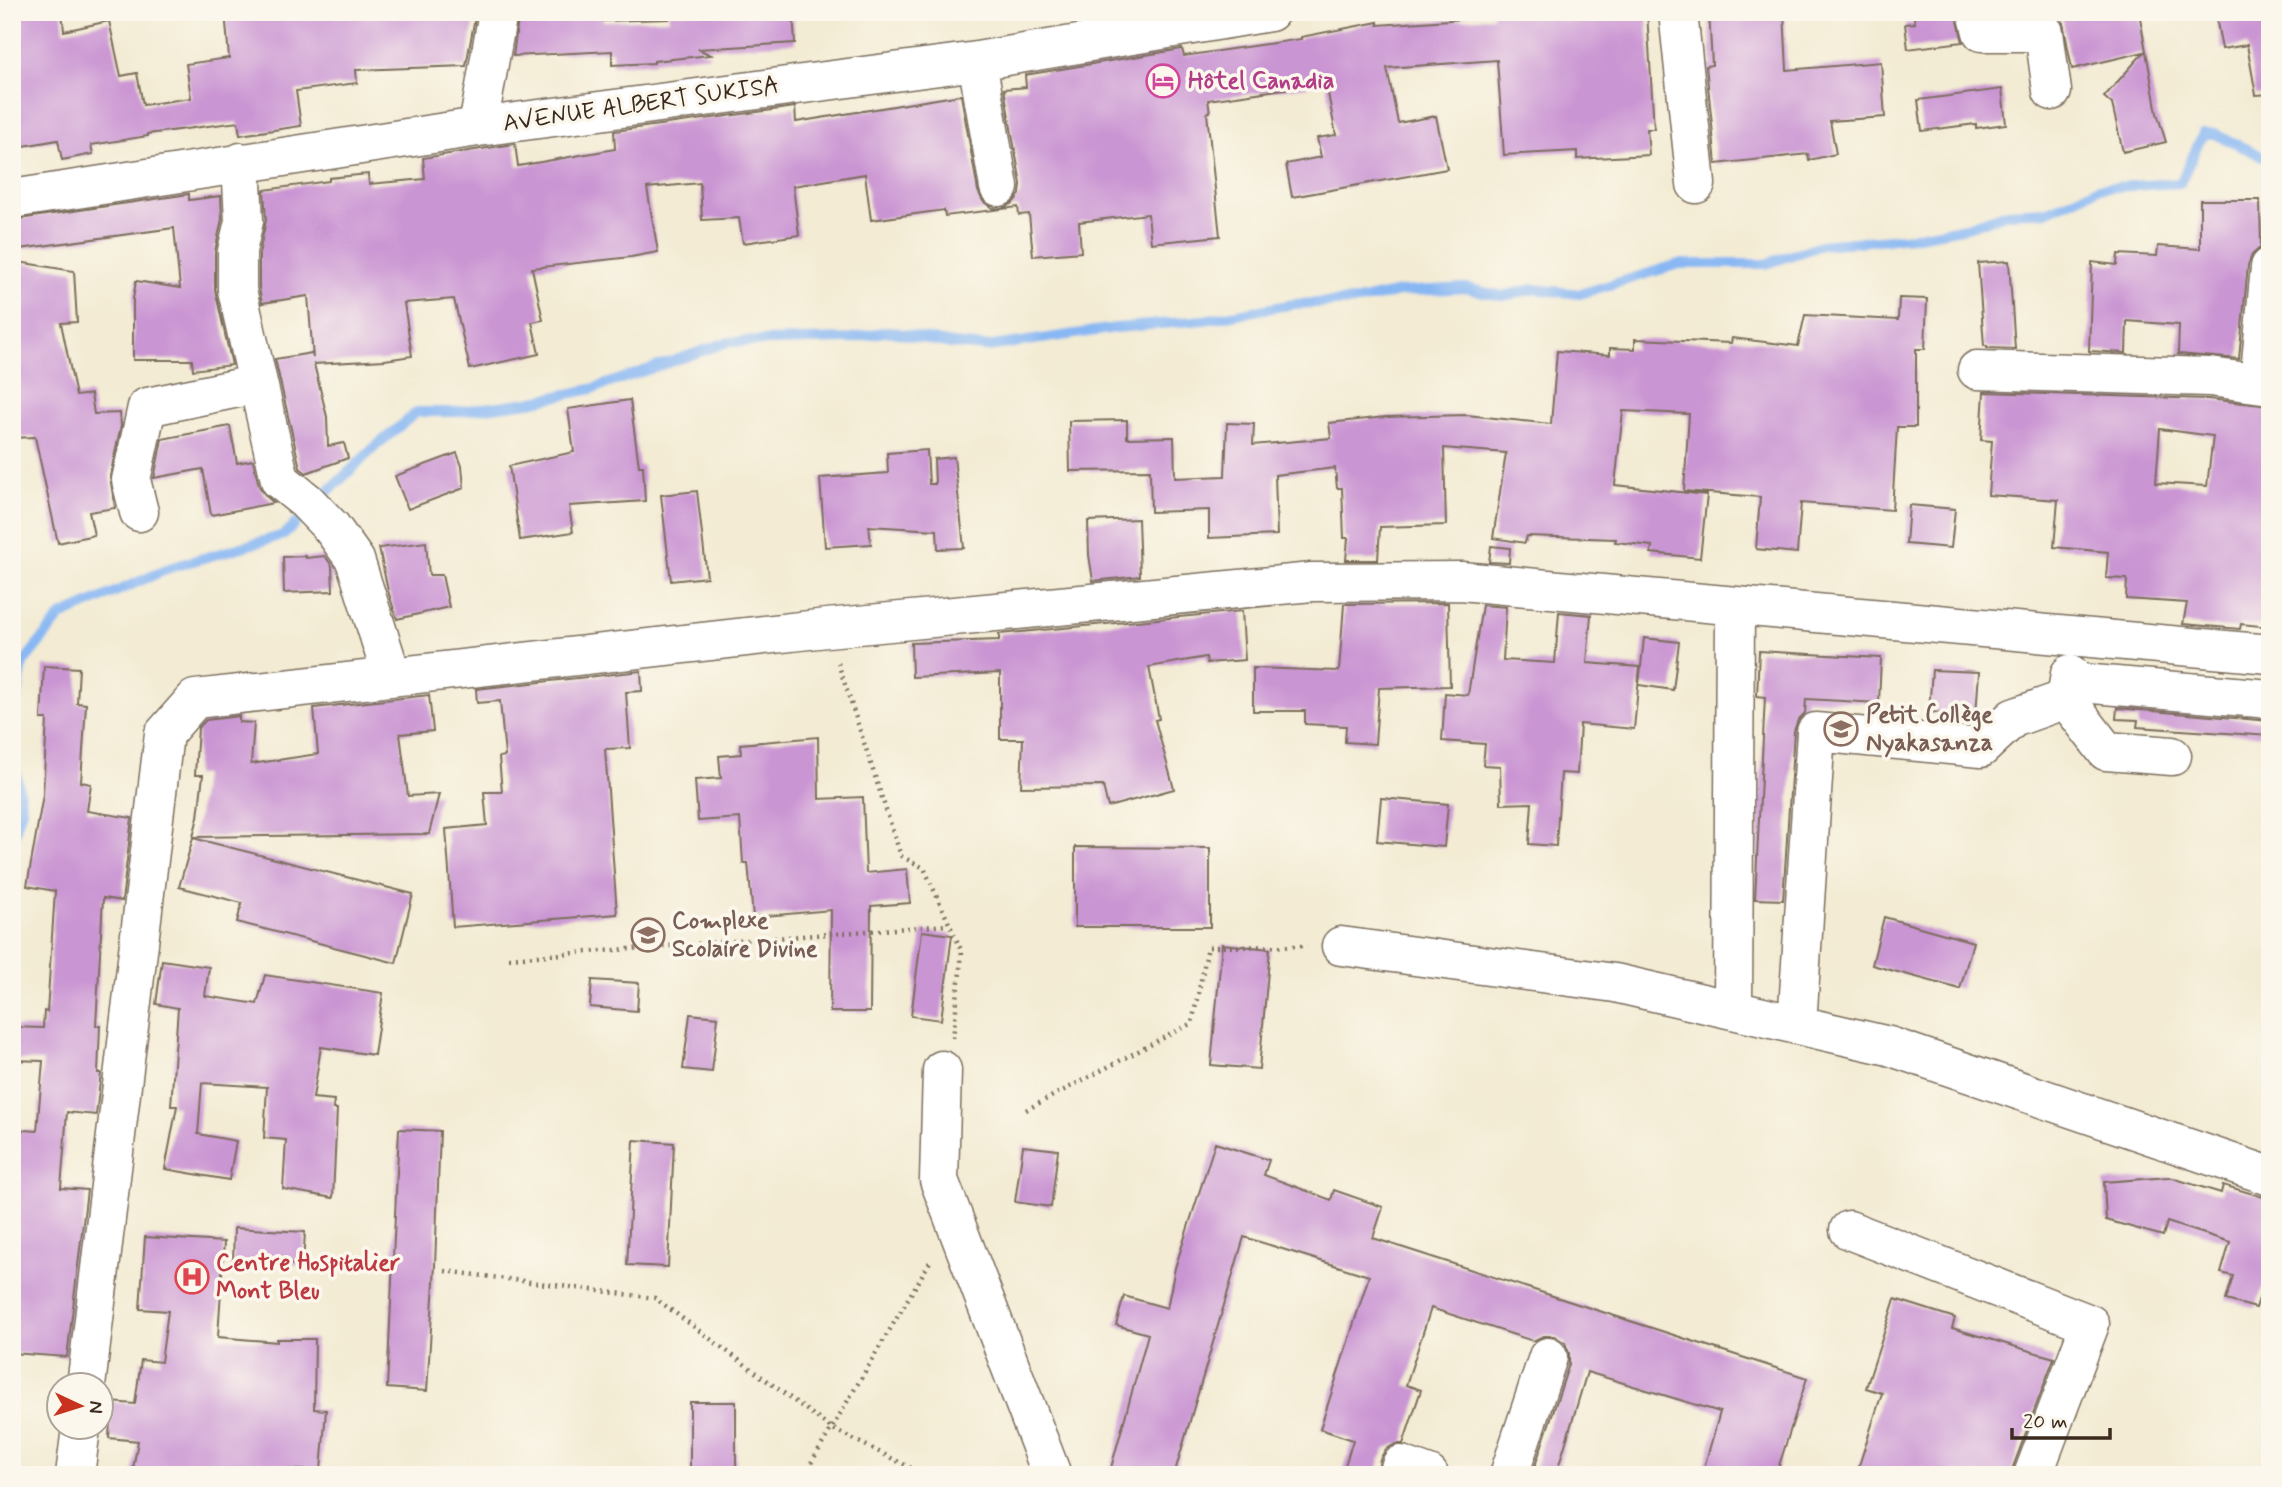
<svg xmlns="http://www.w3.org/2000/svg" width="2282" height="1487" font-family="Mynerve,sans-serif">
<style>
.lines{fill:none;stroke-linecap:round;stroke-linejoin:round}
.stream{stroke:#88b7f3;stroke-width:10}
.building{fill:#ca95d3;fill-rule:evenodd}
.minor-casing{stroke:#7b6e5d;stroke-width:41}
.path{stroke:#7b6e5d;stroke-width:4.5;stroke-dasharray:2 5;stroke-linecap:butt}
.minor{stroke:#fff;stroke-width:38}
.labels{text-anchor:middle;dominant-baseline:central;stroke-width:7;stroke-linejoin:round;paint-order:stroke}
.hotel-label{font-size:24px;font-weight:bold;fill:#b23c85;stroke:#fbf7ec;text-anchor:start}
.street-label{font-size:24px;fill:#3b2a1e;stroke:#fbf7ec}
.education-label{font-size:24px;font-weight:bold;fill:#785e54;stroke:#fbf7ec;text-anchor:start}
.health-label{font-size:24px;font-weight:bold;fill:#be3a42;stroke:#fbf7ec;text-anchor:start}
</style>
<rect width="100%" height="100%" fill="#fbf7ec"/>
<filter id="ink" filterUnits="userSpaceOnUse"><feTurbulence type="fractalNoise" baseFrequency=".0143" numOctaves="2"/><feDisplacementMap in="SourceGraphic" scale="14" xChannelSelector="R" yChannelSelector="G"/><feConvolveMatrix kernelMatrix="1 2 1 2 8 2 1 2 1" color-interpolation-filters="sRGB"/></filter>
<filter id="wash" filterUnits="userSpaceOnUse"><feTurbulence type="fractalNoise" baseFrequency=".00686" numOctaves="4" result="noise"/><feDisplacementMap in="SourceGraphic" scale="28" xChannelSelector="R" yChannelSelector="G"/><feGaussianBlur stdDeviation="1.57" result="paint"/><feColorMatrix in="noise" values="0 0 0 0 0 0 0 0 0 0 0 0 0 0 0 0 0 1.4 0 .05"/><feComposite in="paint" operator="in"/></filter>
<g filter="url(#wash)">
<rect width="100%" height="100%" fill="#f3ebd3"/>
<g class="lines">
<path class="stream" d="M318,501L376,446L417,412H455L529,402L592,389L728,342L848,339L888,331L951,344L987,347L1116,328L1204,320L1294,304L1358,301L1399,292L1465,288L1502,296L1535,289L1580,294L1679,264H1766L1821,245L1912,237L1967,227L2008,213L2048,211L2099,188L2180,183L2203,134H2215L2270,160
M12,727L23,663L61,616L172,567L284,535L307,512
M12,748L22,809L12,843"/>
</g>
<g id="blocks">
<path class="building" d="M12,12H62L64,31L109,21L121,76L137,73L143,105L191,98L186,64L229,58L225,12H476L466,66L356,70L357,83L296,91L301,126L240,135L238,122L148,134V136L91,145L93,154L62,160L58,140L12,148Z
M519,12H602L603,21L669,19L668,12H793L795,43L698,49L711,55L654,61V63L612,65V51L513,56Z
M1492,12H1647L1654,129H1647L1649,155L1577,159V151L1504,155L1497,60L1387,68L1398,123L1436,116L1447,169L1292,197L1286,164L1321,157L1317,138L1336,135L1326,83L1208,100L1210,112L1207,113L1220,236L1151,243L1148,214L1079,222L1081,252L1033,256L1029,214L1019,215L1018,207L945,216L944,210L871,220L865,174L793,186L799,235L743,243L739,218L702,220L700,183L647,188L658,252L631,257L532,268L543,320L532,322L539,354L470,369L454,299L404,303L412,356L385,360L314,364L327,417L328,446L344,443L348,458L306,473L300,468L275,359L312,353L313,358L308,296L262,303L259,288V254L266,220L264,190L329,181V178L368,174L369,184L425,179L423,158L481,149L515,144L518,166L615,149L614,131L795,107L796,122L961,95L978,191L983,201L992,208L1002,209L1013,203L1020,194L1021,184L1004,89L1026,87L1025,75L1182,49L1184,56L1301,39V37L1378,22V25L1493,17Z
M1709,12H1784L1787,70L1881,62L1885,117L1830,121L1836,154L1809,160L1808,154L1716,164L1706,66L1712,65Z
M1913,12H1956L1963,42L1908,49L1905,24L1915,23Z
M2061,12H2139L2157,113L2166,142L2123,152L2112,104L2104,97L2144,52L2072,69Z
M2215,12H2270V94L2256,95L2247,45L2222,49Z
M2002,89L2006,124L1976,128V124L1922,131L1918,100Z
M189,194V200L221,196L222,219L215,251V290L232,365L193,370L192,360H133V299L136,281L180,288L174,228L12,250V220Z
M2200,200H2260L2261,247L2252,255L2248,265L2239,359L2178,354L2179,325L2127,321L2126,353L2089,351L2092,262L2117,265L2118,254L2157,256L2158,246L2200,249Z
M12,261L74,271L77,322L61,323L76,396L91,394L94,414L120,413L121,426L110,476L115,508L89,512L94,535L58,543L35,437L12,438Z
M2009,261L2015,349L1987,348V346H1984L1978,263Z
M1899,298L1927,299L1925,349H1916V427H1897L1892,510L1801,503L1797,553L1756,549L1760,497L1684,491L1689,414L1623,411L1615,485L1707,495L1700,558L1651,553L1652,546L1615,542L1616,539L1527,536L1525,543L1493,538L1506,453L1444,448L1446,525L1380,527L1378,560H1346L1348,538H1344L1342,488H1337L1335,468L1275,475L1277,535L1209,538V510L1151,512L1150,470L1070,471L1069,421L1127,420V438L1174,437L1175,478L1225,476L1227,423L1254,424L1253,445L1331,438L1329,423L1386,417L1467,415L1551,424L1557,351L1610,355V348L1635,349V339L1731,343L1732,338L1798,346L1805,315L1898,320Z
M1984,392L2208,399L2270,406V627L2241,624L2240,629L2183,624L2187,603L2126,599L2127,579L2106,578L2108,552L2054,547L2058,500L1988,495L1992,441L1981,440ZM2160,429L2213,436L2207,486L2156,483Z
M630,400L639,466H643L645,501L569,506L573,532L520,540L509,466L574,452L568,409Z
M230,426L237,463L253,460L259,486L266,496L274,503L211,515L203,469L154,478L162,439Z
M927,450L929,484H935L934,459L954,457L964,548L938,549L937,530L869,526L871,544L825,547L820,478L888,473L887,453Z
M457,453L462,466L464,488L408,509L395,476Z
M697,491L707,577L671,581L661,495Z
M1909,505L1955,509L1951,548L1906,544Z
M1138,519L1140,576L1093,581L1089,555L1088,521Z
M426,542L429,575H442L449,607L397,619L388,591L379,548Z
M1491,546L1510,548L1509,563L1489,562Z
M306,556V558L325,556L332,566L333,591L284,593L283,557Z
M1448,603L1450,686L1379,688L1375,744L1345,742L1346,726L1305,724V711H1253V668L1339,671L1344,604Z
M1482,605L1506,607L1503,660L1555,663L1559,612L1591,615L1587,663L1640,667L1634,729L1580,724L1577,774L1561,773L1556,846L1529,844L1532,803L1501,804L1500,766L1483,765L1485,744L1442,741L1445,693L1468,695Z
M1242,611L1245,660L1207,663L1206,657L1149,667L1159,719L1155,720L1174,789L1108,807L1103,786L1021,787L1023,739H1000V673L912,677L911,643L999,640V634Z
M1644,638L1679,642L1673,690L1639,685Z
M1759,651L1881,658L1879,703L1806,699L1805,713L1798,720L1794,731L1783,900L1755,899L1765,697L1757,696Z
M44,666L79,668L77,703L86,704L81,782L91,784L87,811L132,818L122,901L103,898L96,1026H100L98,1073H101L96,1115L67,1112L61,1188L87,1190L67,1357L12,1353V1129L37,1131L43,1061L12,1060V1027L43,1028L44,1011L47,1012L55,891L27,886L43,795L47,719H41Z
M1932,670L1979,672L1976,715L1929,712Z
M641,671L642,691L626,692L630,748L605,749L617,914L453,927L446,829L487,825L484,792H502L499,757L505,756L500,701L477,703L476,689Z
M429,695L433,731L400,734L408,796L439,794L429,834L193,837L198,817L203,775H195L198,728L206,720L239,716V722L254,723L251,764L318,754L314,708Z
M2117,708L2270,721V736L2137,727L2138,720L2116,719Z
M818,737L819,799L863,797L866,873L907,869L910,903L871,906L870,1012H830L831,910L753,917L748,863H743L740,818L698,821L695,780L721,778L719,756L741,754L740,744Z
M1381,798L1448,804L1444,847L1377,841Z
M193,838L413,894L396,963L237,922L242,903L179,887Z
M1075,847L1210,848V927H1075Z
M1884,917L1973,942L1960,989L1872,965Z
M922,931L952,935L941,1020L911,1016Z
M1222,944L1270,949L1259,1069L1211,1065Z
M162,960L209,967L205,996L257,1004L265,975L383,993L374,1055L321,1047L313,1098L334,1100L333,1109H337L333,1198L283,1189L286,1140L264,1138L267,1087L202,1083L198,1134L236,1141L229,1180L165,1169L177,1106H171L178,1008L156,1004Z
M592,980L639,983L637,1011L590,1007Z
M690,1014L718,1017L712,1072L683,1069Z
M399,1129L440,1131L435,1266L427,1391L387,1388Z
M634,1140L674,1143L668,1267L627,1265Z
M1215,1143L1269,1160L1264,1175L1331,1200L1334,1190L1383,1207L1373,1238L1807,1378L1776,1475H1702L1720,1412L1587,1372L1556,1475H1532L1569,1364V1353L1565,1343L1554,1336H1543L1533,1341L1431,1308L1406,1385L1421,1390L1403,1444H1396L1386,1449L1380,1459L1377,1475H1342L1353,1440L1320,1429L1369,1276L1244,1237L1174,1475H1109L1148,1334L1116,1325L1124,1296L1167,1308L1175,1268Z
M1023,1146L1058,1150L1051,1207L1015,1202Z
M2169,1177L2221,1193L2223,1185L2270,1199V1264L2256,1308L2226,1300L2233,1276L2221,1273L2230,1242L2167,1222L2163,1236L2106,1220L2104,1182Z
M234,1228L305,1232L303,1265L233,1262Z
M145,1237L224,1242L218,1337L277,1342V1339H315L314,1409L326,1410L321,1470H280V1475H233L165,1466L163,1475H132L138,1441L109,1438L111,1402L135,1404L141,1360L161,1362L168,1311L140,1309Z
M1895,1299L1955,1318L1952,1328L2054,1358L2010,1475H1856L1882,1393L1866,1388Z
M690,1402H736V1475H690Z"/>
</g>
</g>
<g filter="url(#ink)">
<use href="#blocks" fill-opacity="0" stroke="#7b6e5d" stroke-width="2"/>
<g class="lines">
<defs>
<path id="minor" d="M1678,12L1696,184
M1977,12L1982,32H2044L2052,91
M977,61L999,187
M478,127L498,12
M241,162L244,221L237,251V290L280,480L306,501L332,528L355,560L392,677
M12,199L478,127L977,61L1270,12
M1977,370L2210,377L2270,385
M2259,383L2270,267
M139,512L131,480L147,407L258,384
M2070,674L2066,699L2106,751L2172,756
M2069,682L2270,699
M1341,946L1615,983L1889,1046L2270,1176
M1733,1010L1735,607
M1797,1025L1816,732L1981,748L2013,718L2066,699
M942,1070L939,1180L1052,1475
M1849,1230L2090,1324L2033,1475
M86,1386L164,734L195,699L827,628L1312,582L1461,581L2270,654
M75,1475L81,1428
M1398,1475L1401,1465L1429,1475
M1509,1475L1548,1357"/>
</defs>
<use href="#minor" class="minor-casing"/>
<path class="path" d="M838,663L901,856L924,868L962,952L953,1038
M509,958L948,925
M1026,1110L1192,1023L1208,947L1307,946
M445,1271L655,1298L831,1428L925,1475
M804,1475L931,1260"/>
<use href="#minor" class="minor"/>
</g>
</g>
<defs>
<symbol id="hotel-ring" viewBox="-11 -11 22 22"><circle r="9.5" fill="#fbf7ec" stroke="#d1479c" stroke-width="1.5"/><path d="M-6-4.5h1.5V1H6V5H4.5V3h-9V5H-6ZM-4 0a1.8 1.8 0 1 1 3.6 0ZM.5 0V-2.5h3Q6-2.5 6 0Z" fill="#d1479c"/></symbol>
<symbol id="school-ring" viewBox="-11 -11 22 22"><circle r="9.5" fill="#fbf7ec" stroke="#8d6e63" stroke-width="1.5"/><path d="M0-5L7-2L0 1L-7-2ZM-4 1L0 2.5L4 1V4Q0 6-4 4Z" fill="#8d6e63"/></symbol>
<symbol id="hospital-ring" viewBox="-11 -11 22 22"><circle r="9.5" fill="#fbf7ec" stroke="#e0444e" stroke-width="1.5"/><path d="M-5-5h3v3.5h4V-5h3V5h-3V1.5h-4V5h-3Z" fill="#e0444e"/></symbol>
</defs>
<g fill-rule="evenodd">
<use href="#hotel-ring" x="1144" y="62" width="38" height="38"/>
<use href="#school-ring" x="1822" y="710" width="38" height="38"/>
<use href="#school-ring" x="629" y="916" width="38" height="38"/>
<use href="#hospital-ring" x="173" y="1258" width="38" height="38"/>
</g>
<g class="labels">
<g class="hotel-label">
<text x="1188" y="81">Hôtel Canadia</text>
</g>
<g class="street-label">
<text transform="translate(641 105) rotate(-8)">AVENUE ALBERT SUKISA</text>
</g>
<g class="education-label">
<text x="1866" y="715">Petit Collège<tspan x="1866" dy="28">Nyakasanza</tspan></text>
<text x="672" y="921">Complexe<tspan x="672" dy="28">Scolaire Divine</tspan></text>
</g>
<g class="health-label">
<text x="216" y="1263">Centre Hospitalier<tspan x="216" dy="28">Mont Bleu</tspan></text>
</g>
</g>
<rect width="2282" height="1487" fill="none" stroke="#fbf7ec" stroke-width="42"/>
<g transform="translate(80 1406) rotate(94)"><circle r="33" fill="#fbf7ec" stroke="#aea59a" stroke-width="2"/>
<path d="M0-5L12 26L0 18L-12 26Z" fill="#c8321e"/>
<text y="-10" font-size="19" font-weight="bold" text-anchor="middle" fill="#3b2a1e">N</text>
</g>
<path d="M2012 1428v10h98v-10" fill="none" stroke="#3b2a1e" stroke-width="3.5"/>
<text x="2023" y="1428" font-size="21" fill="#3b2a1e" stroke="#fbf7ec" stroke-width="5" paint-order="stroke">20 m</text>
</svg>
